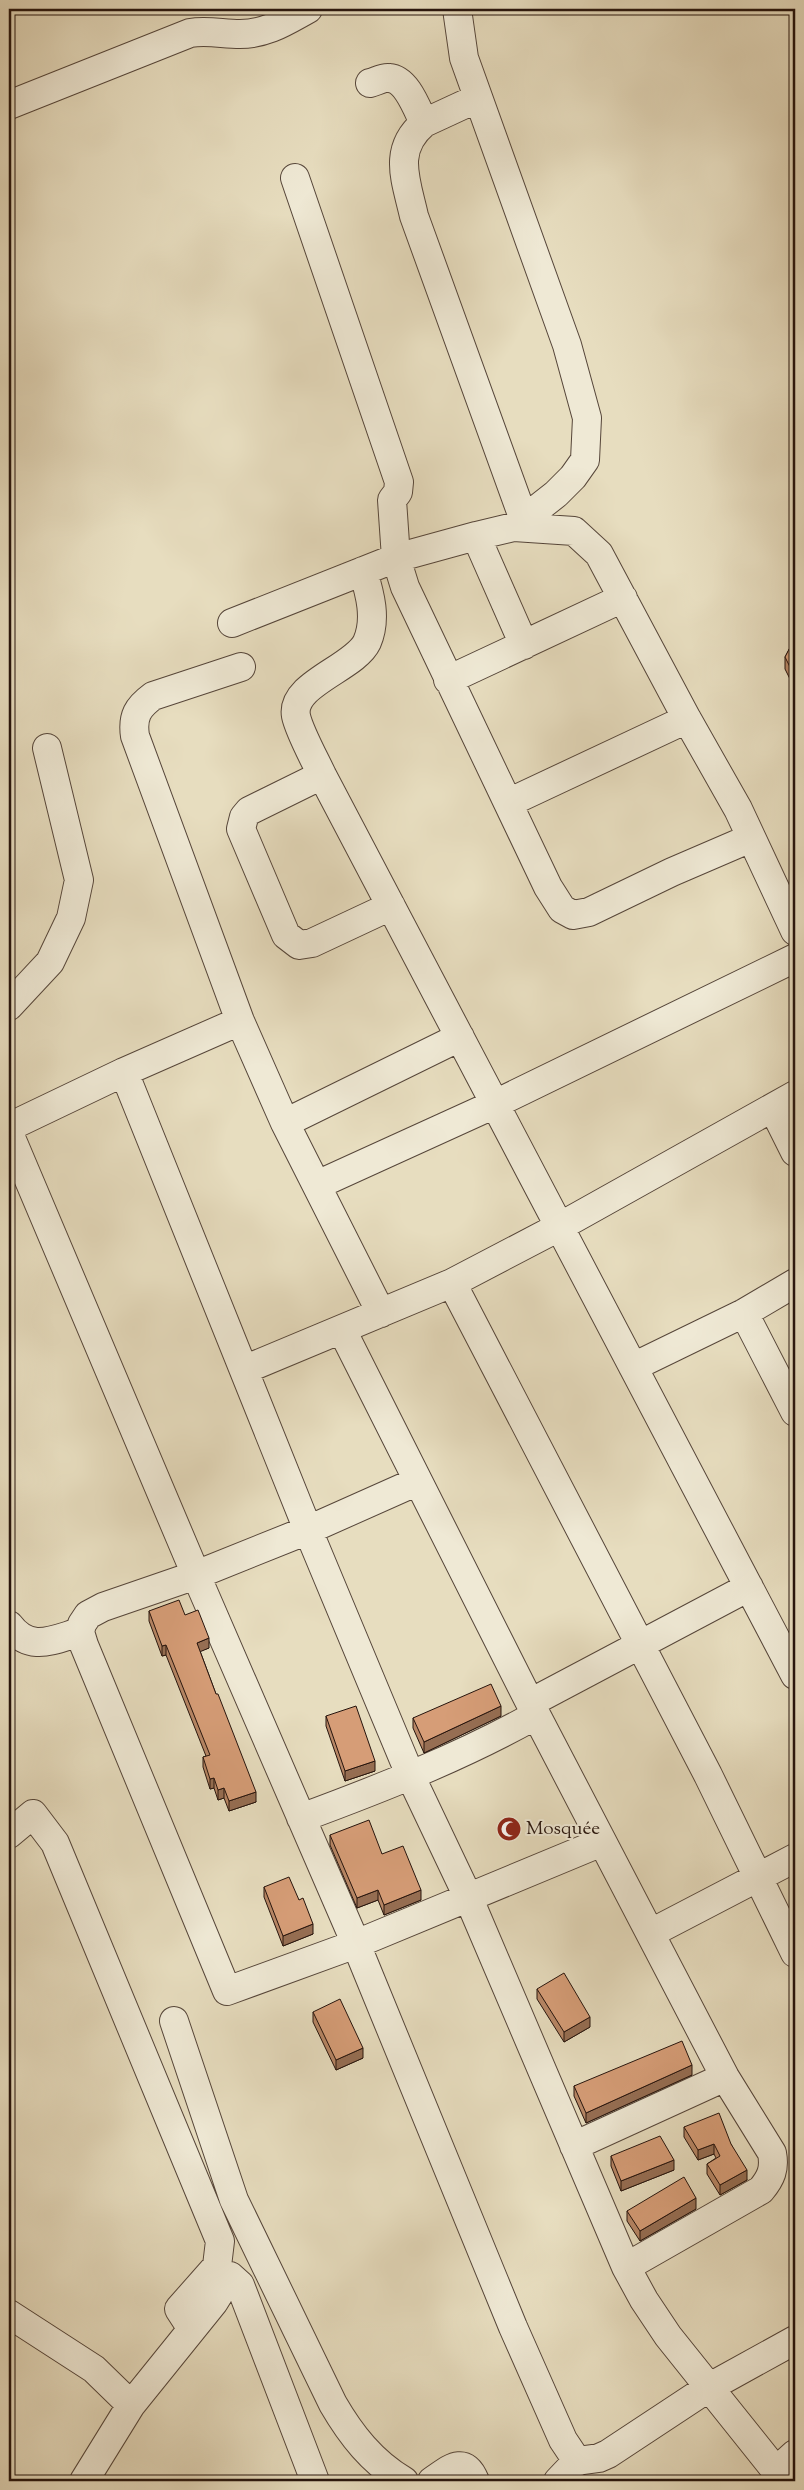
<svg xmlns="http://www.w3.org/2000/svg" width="804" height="2490" font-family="'Sorts Mill Goudy',serif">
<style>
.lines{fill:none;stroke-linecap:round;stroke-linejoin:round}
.minor-casing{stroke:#56463a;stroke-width:30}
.minor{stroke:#efe9d5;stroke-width:28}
.wall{fill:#b88766;stroke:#26140d}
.shaded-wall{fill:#966e53;stroke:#26140d}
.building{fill:#d69d77;stroke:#26140d}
.labels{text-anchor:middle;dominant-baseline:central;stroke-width:4;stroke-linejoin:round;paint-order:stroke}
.poi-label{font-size:19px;fill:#26140d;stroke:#efe9d5;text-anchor:start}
</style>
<rect width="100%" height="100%" fill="#e7ddbf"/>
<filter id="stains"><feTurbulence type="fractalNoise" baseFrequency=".004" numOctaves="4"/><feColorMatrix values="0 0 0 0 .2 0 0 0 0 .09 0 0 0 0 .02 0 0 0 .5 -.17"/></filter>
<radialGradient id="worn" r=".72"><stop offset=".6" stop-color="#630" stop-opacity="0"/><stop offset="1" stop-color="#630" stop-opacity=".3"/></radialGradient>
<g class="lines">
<defs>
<path id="minor" d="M457,9L464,58L567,345L587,418L585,460L573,477L556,494L514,527
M370,83C375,82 383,77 389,78C407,79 417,109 424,123C392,150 406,180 414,216L524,520
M9,105L190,33C207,30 223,34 240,34C267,34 286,21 308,9
M424,123L478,98
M295,178L399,482L398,492L392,500L396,558L405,587L548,887L562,909L573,915L589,912L672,872L751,838
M476,536L524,645
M363,571C370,594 377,619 367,642C355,668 290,684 296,716C299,731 315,760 322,775L795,1675
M232,623L396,558L476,536L514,527L574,531L599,554L687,719L738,809L795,931
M241,667L153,696C138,707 132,716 135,736L240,1021L285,1123L381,1313
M448,680L623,598
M322,775L249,811L244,817L241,829L286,935L299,945L312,943L391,906
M508,803L687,719
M9,1006L50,962L71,918L79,880L47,748
M124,1072L308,1530L411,1777L469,1899L626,2267L644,2300L668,2336L784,2481
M773,1108L795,1152
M285,1123L460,1037
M9,1127L124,1072L240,1021
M9,1133L196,1575L356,1944L513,2327L563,2440L577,2461
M317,1185L495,1104L795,958
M452,1283L708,1775L795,1953
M744,1313L795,1412
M342,1330L530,1703L725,2077L772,2153C775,2169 771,2178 761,2190L626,2267
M633,1367L744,1313L795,1283
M246,1369L452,1283L559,1227L795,1095
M418,1481L308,1530L196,1575L103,1607L88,1615L82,1624L80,1632L84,1645L227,1991L356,1944L602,1842
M9,1625C30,1653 52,1640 80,1632
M530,1703L749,1587
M301,1818C382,1788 461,1757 536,1715
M9,1834L33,1814L55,1843L220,2241L217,2266L179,2309L192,2329
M651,1933L795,1858
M174,2021L234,2200L333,2404C351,2435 372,2462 404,2481
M574,2146L725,2077
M9,2314L94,2369L131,2405
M775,2472L795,2454
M84,2481L131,2405L214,2302L230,2276L240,2285L315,2481
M432,2481C449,2470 464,2454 475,2481
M558,2481L577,2461L599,2458L608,2454L708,2388L795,2340"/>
</defs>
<use href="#minor" class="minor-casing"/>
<use href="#minor" class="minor"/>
</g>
<path class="wall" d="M795,638V689L785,669V657Z
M149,1611L185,1615L209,1648L200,1651L256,1802L229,1811L224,1798L218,1800L214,1788L210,1789L203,1767V1757L206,1756L166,1655L162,1656L149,1621Z
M326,1716L375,1771L345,1781L326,1726Z
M501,1716L424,1753L413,1728V1718Z
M330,1835L382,1854L421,1900L384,1915L378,1900L357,1908L330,1845Z
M264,1887L299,1900L313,1934L283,1946L264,1897Z
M537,1989L590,2027L564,2042L537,1999Z
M313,2012L363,2058L336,2070L313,2022Z
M692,2075L586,2123L574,2096V2086Z
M684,2127L731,2144L747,2180L720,2195L707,2174V2164L716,2158L714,2154L698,2160L684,2137Z
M611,2156L674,2170L621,2191L611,2166Z
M696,2209L640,2241L627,2221V2211Z"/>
<path class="shaded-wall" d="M209,1638V1648L197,1653V1643Z
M166,1645V1655L162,1656V1646Z
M501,1706V1716L424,1753V1742Z
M375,1761V1771L345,1781V1771Z
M214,1778V1788L210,1789V1779Z
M224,1788V1798L218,1800V1790Z
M256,1792V1802L229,1811V1801Z
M378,1890V1900L357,1908V1898Z
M421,1890V1900L384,1915V1905Z
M313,1924V1934L283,1946V1936Z
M590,2017V2027L564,2042V2032Z
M363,2048V2058L336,2070V2060Z
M692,2065V2075L586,2123V2113Z
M714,2144V2154L698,2160V2150Z
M674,2160V2170L621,2191V2181Z
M747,2170V2180L720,2195V2185Z
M696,2198V2209L640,2241V2231Z"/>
<path class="building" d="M795,638V677L785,657Z
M179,1600L185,1615L198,1610L209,1638L197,1643L216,1694H218L256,1792L229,1801L224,1788L218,1790L214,1778L210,1779L203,1757L210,1755L166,1645L162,1646L149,1611Z
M491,1684L501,1706L424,1742L413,1718Z
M356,1706L375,1761L345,1771L326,1716Z
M369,1820L382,1854L403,1846L421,1890L384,1905L378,1890L357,1898L330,1835Z
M289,1877L299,1900L303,1898L313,1924L283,1936L264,1887Z
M564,1973L590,2017L564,2032L537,1989Z
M340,1999L363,2048L336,2060L313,2012Z
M682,2041L692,2065L586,2113L574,2086Z
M719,2113L731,2144L747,2170L720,2185L707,2164L720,2156L714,2144L698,2150L684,2127Z
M660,2136L674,2160L621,2181L611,2156Z
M684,2177L696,2198L640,2231L627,2211Z"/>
<defs>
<symbol id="mosque-disc" viewBox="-11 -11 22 22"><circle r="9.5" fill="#8f2418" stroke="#efe9d5"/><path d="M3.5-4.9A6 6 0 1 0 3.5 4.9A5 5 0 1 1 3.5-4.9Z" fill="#fff"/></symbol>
</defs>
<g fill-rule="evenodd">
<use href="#mosque-disc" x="495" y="1815" width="28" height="28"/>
</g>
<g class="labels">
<g class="poi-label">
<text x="526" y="1829">Mosquée</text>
</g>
</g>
<rect width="804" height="2490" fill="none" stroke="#e7ddbf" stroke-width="30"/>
<rect x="10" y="10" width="784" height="2470" fill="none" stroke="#26140d" stroke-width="2.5"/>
<rect x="15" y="15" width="774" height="2460" fill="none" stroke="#26140d"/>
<rect width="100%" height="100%" filter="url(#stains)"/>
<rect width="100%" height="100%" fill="url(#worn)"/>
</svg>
